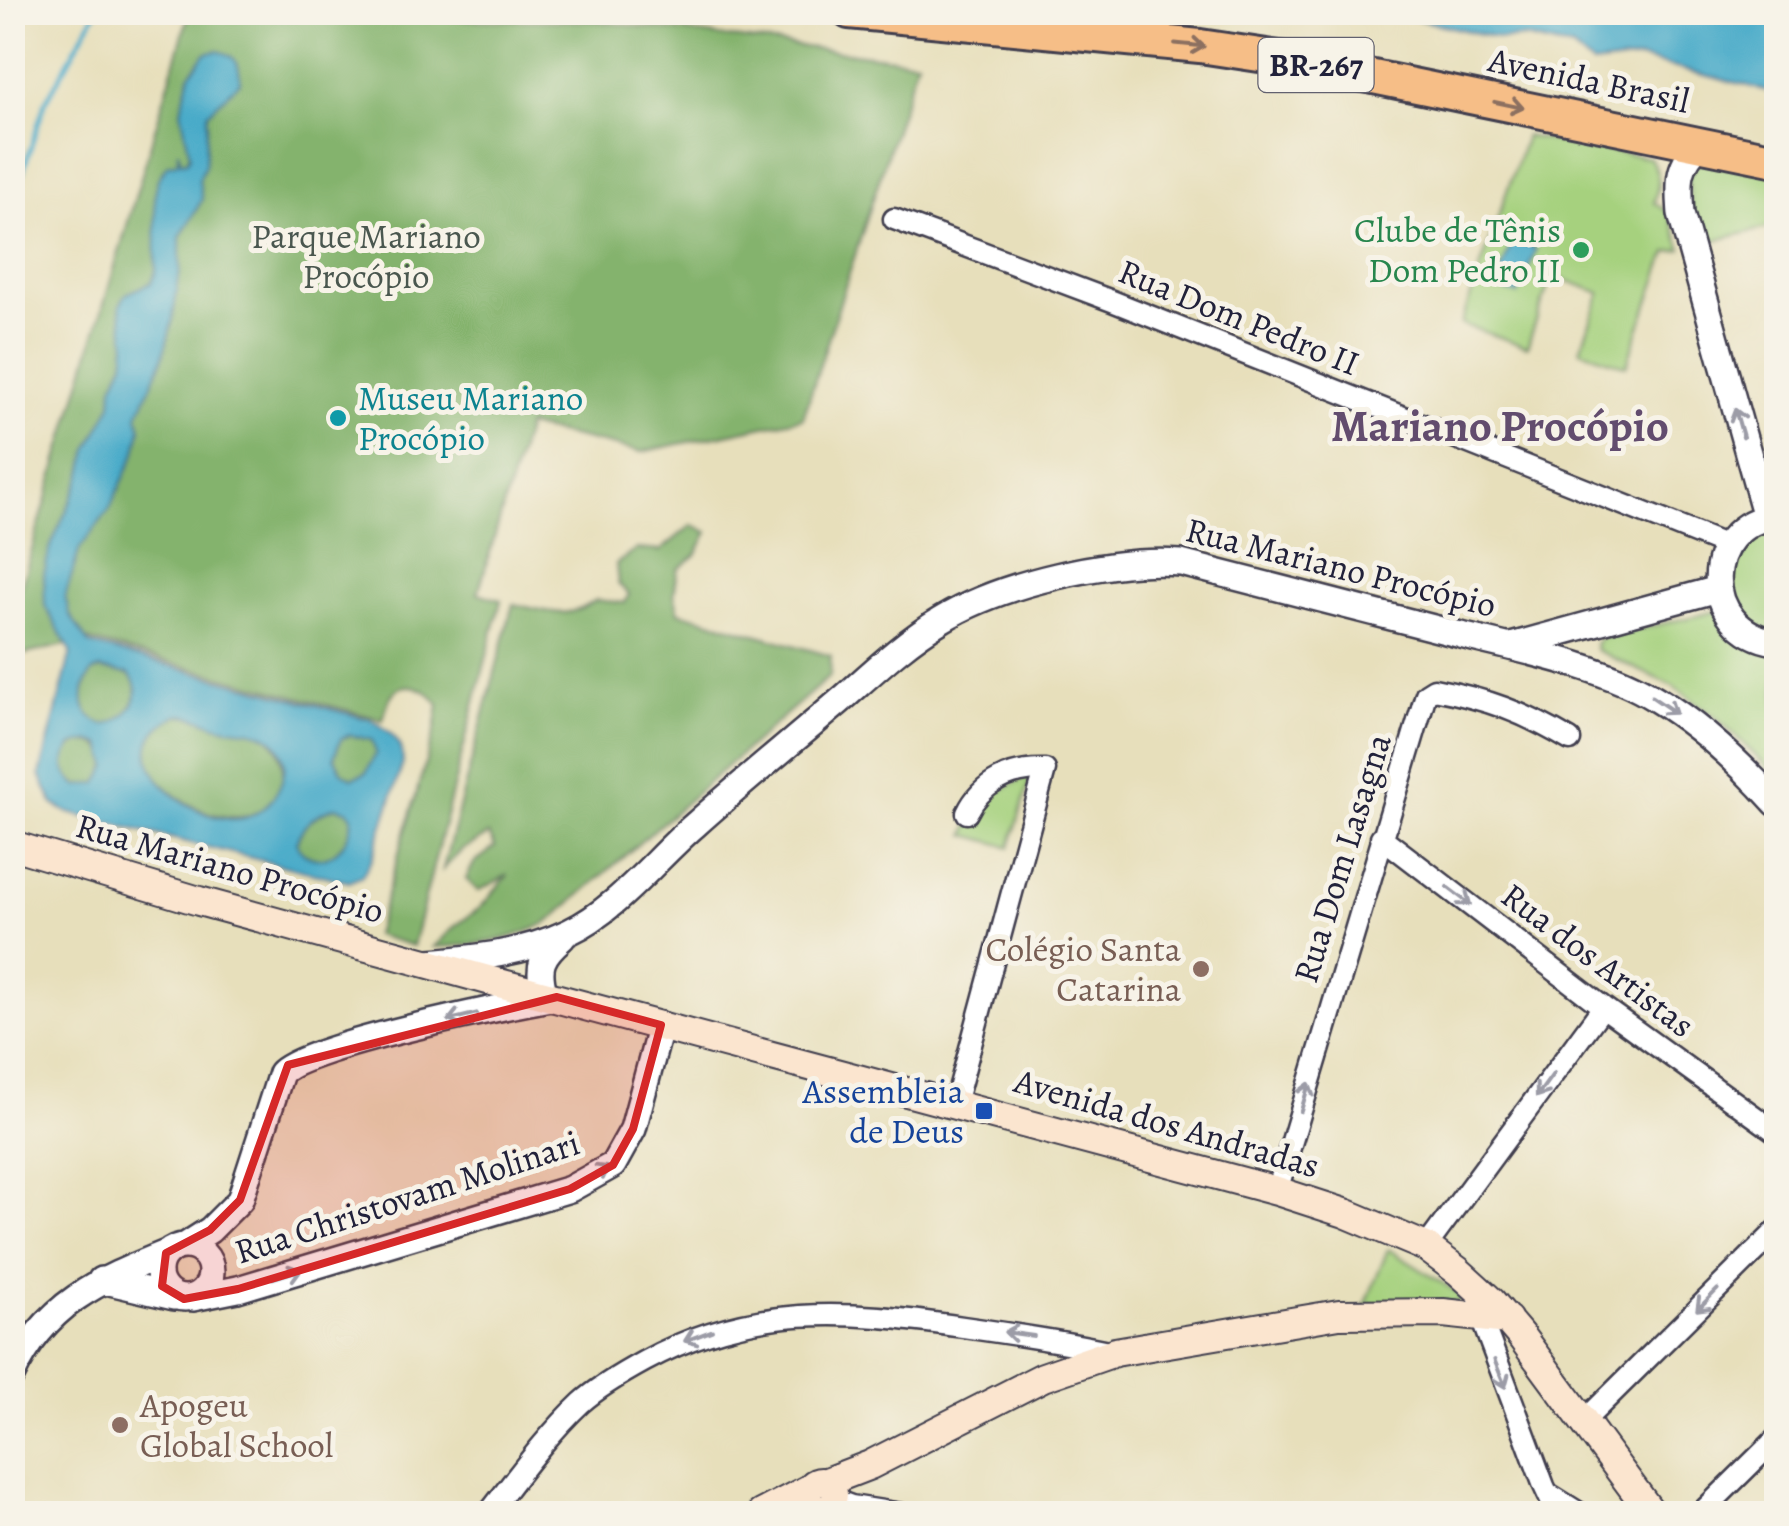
<svg xmlns="http://www.w3.org/2000/svg" width="1789" height="1526" font-family="Alegreya,serif">
<style>
.green{fill:#a6d17e;stroke:#647a5c;stroke-width:2.5}
.forest{fill:#84b36d;stroke:#536a54;stroke-width:2.5}
.water{fill:#4aabc9;stroke:#366682;stroke-width:2.5;fill-rule:evenodd}
.lines{fill:none;stroke-linecap:round;stroke-linejoin:round}
.stream{stroke:#4aabc9;stroke-width:5}
.minor-casing{stroke:#403e4e;stroke-width:25}
.tertiary-casing{stroke:#403e4e;stroke-width:30}
.secondary-casing{stroke:#403e4e;stroke-width:32}
.trunk-casing{stroke:#403e4e;stroke-width:38}
.minor{stroke:#fff;stroke-width:20}
.tertiary{stroke:#fff;stroke-width:25}
.secondary{stroke:#fbe5cf;stroke-width:28}
.trunk{stroke:#f6be87;stroke-width:32}
.oneway{stroke:#8c7061}
.oneway2{stroke:#9c9ca7}
.marked{fill:#d62828;fill-opacity:0.2;stroke:#d62828;stroke-width:8;stroke-linejoin:round}
.leisure-dot{fill:#2e9e5b;stroke:#f7f3e8;stroke-width:4}
.culture-dot{fill:#0f9aa8;stroke:#f7f3e8;stroke-width:4}
.education-dot{fill:#8d6e63;stroke:#f7f3e8;stroke-width:4}
.transit-dot{fill:#1a4fb4;stroke:#f7f3e8;stroke-width:4}
.labels{text-anchor:middle;dominant-baseline:central;stroke-width:10;stroke-linejoin:round;paint-order:stroke}
.shield{fill:#f7f3e8;stroke:#62616f;stroke-width:2.5}
.shield-label{font-size:32px;font-weight:bold;fill:#22223b}
.street-label{font-size:35px;fill:#22223b;stroke:#f7f3e8}
.leisure-label{font-size:35px;fill:#27864d;stroke:#f7f3e8;text-anchor:end}
.park-label{font-size:35px;fill:#4a574f;stroke:#f7f3e8}
.culture-label{font-size:35px;fill:#0d838f;stroke:#f7f3e8;text-anchor:start}
.education-label{font-size:35px;fill:#785e54;stroke:#f7f3e8;text-anchor:end}
.transit-label{font-size:35px;fill:#164399;stroke:#f7f3e8;text-anchor:end}
.district-label{font-size:45px;font-weight:bold;fill:#624c6e;stroke:#f7f3e8}
</style>
<rect width="100%" height="100%" fill="#f7f3e8"/>
<filter id="ink" filterUnits="userSpaceOnUse"><feTurbulence type="fractalNoise" baseFrequency=".01" numOctaves="2"/><feDisplacementMap in="SourceGraphic" scale="20" xChannelSelector="R" yChannelSelector="G"/><feConvolveMatrix kernelMatrix="1 2 1 2 8 2 1 2 1" color-interpolation-filters="sRGB"/></filter>
<filter id="wash" filterUnits="userSpaceOnUse"><feTurbulence type="fractalNoise" baseFrequency=".0048" numOctaves="4" result="noise"/><feDisplacementMap in="SourceGraphic" scale="40" xChannelSelector="R" yChannelSelector="G"/><feGaussianBlur stdDeviation="2.25" result="paint"/><feColorMatrix in="noise" values="0 0 0 0 0 0 0 0 0 0 0 0 0 0 0 0 0 1.4 0 .05"/><feComposite in="paint" operator="in"/></filter>
<g filter="url(#wash)">
<rect width="100%" height="100%" fill="#e7dfbb"/>
<path class="green" d="M1526,136L1650,158C1661,174 1659,185 1654,203L1668,212L1682,249L1667,252L1626,366L1580,350L1601,293L1552,275L1527,347L1461,324Z
M1692,159L1776,173V226L1695,245L1686,166Z
M1776,513V776L1717,718L1673,686L1596,650L1595,644L1600,638L1722,610L1718,567Z
M1032,774L1010,847L966,835L977,802Z
M1388,1249L1460,1294V1302L1365,1306Z"/>
<path class="forest" d="M188,17L596,21L917,61L803,418L641,452L527,426L478,593L501,600L413,946L375,935L435,730L439,705C429,690 405,676 391,696C387,702 385,714 383,720L87,640L13,657V614Z
M692,525L708,532L696,555L678,569L674,594L679,612L831,656L830,676L549,922C511,941 476,946 434,947L454,927L480,908L508,875L478,891L466,879L474,863L495,847L489,835L462,850L443,869L513,604C544,610 568,622 596,600L625,603L629,594L618,584L616,564L637,549L660,551Z
M100,669L129,674C148,694 127,720 104,725C79,716 79,693 92,672Z
M178,715C194,715 207,720 222,726C230,729 237,726 245,728C272,732 284,750 283,776C282,790 275,800 264,808C216,843 113,767 157,726C162,722 172,719 178,715Z
M350,735L372,740L377,753L366,773L352,778L342,772L334,757L341,738Z
M64 764a22 22 0 1 1 44 0a22 22 0 1 1-44 0Z
M335,807L347,810L352,816C352,853 312,876 296,843C303,823 316,814 335,807Z"/>
<path class="water" d="M1391,13H1731L1776,24V93L1640,59L1592,65L1573,49L1525,38L1502,39Z
M217,51C236,54 240,64 240,82L208,113L205,165L199,180L202,200L180,237V271L172,323L161,363L138,415L141,428L136,452L109,510L80,548L65,597L70,615L89,644L372,720C390,731 403,742 403,763L372,859L362,876L349,882L69,813L53,804L40,775L71,652L45,606L44,574L50,548L83,473L88,450L112,404L113,386L124,363L126,344L120,305L126,294L151,283L156,271L155,194L158,179L167,165L178,162V151L181,162L187,161L190,156L181,110L190,74L205,54ZM100,669L129,674C148,695 127,720 104,725C79,716 79,692 92,672ZM178,715C197,714 211,726 229,728C243,730 254,729 267,736C301,756 280,804 250,816C203,836 97,754 178,715ZM350,735L372,740L376,753L366,773L352,778L342,772L334,757L341,739ZM89,741L102,745L108,766L98,783L77,786C62,774 61,760 73,745ZM335,807L347,810L352,816C352,853 312,876 296,842C303,823 316,813 335,807Z
M1513,240L1536,249L1518,295L1495,287Z"/>
<g class="lines">
<path class="stream" d="M12,205L45,103L96,12"/>
</g>
</g>
<g filter="url(#ink)">
<g class="lines">
<defs>
<path id="minor" d="M894,219L1112,301L1725,545
M1381,837L1603,1007L1776,1132
M955,1104L1045,770C1012,769 982,782 967,813
M1277,1191L1426,694L1434,689C1487,699 1523,712 1570,740
M1426,1247L1603,1007
M1477,1307L1544,1486L1557,1514
M1584,1421L1776,1231
M1549,1494L1581,1514
M832,1499L851,1506L902,1514
M488,1514C517,1477 547,1435 581,1403C600,1386 623,1373 645,1361C751,1303 847,1310 963,1327C1013,1334 1063,1341 1113,1352
M1700,1514L1776,1439"/>
<path id="tertiary" d="M1701,144C1676,164 1679,185 1681,214L1766,517
M1776,516C1699,525 1699,631 1776,642
M1511,646L1718,589
M429,962C477,958 525,953 569,932C618,909 655,859 696,824C743,782 792,742 840,701C872,673 904,642 941,620C1001,583 1112,558 1181,563C1275,587 1368,611 1461,635C1523,651 1602,665 1656,699C1702,727 1741,764 1776,803
M544,993C537,966 541,956 562,938
M159 1272a26 26 0 1 1 52 0a26 26 0 1 1-52 0Z
M185,1246L210,1230L240,1200L281,1073C303,1047 508,1005 552,998
M101,1280L174,1297
M193,1298L238,1289L570,1189L613,1165L633,1129L661,1025
M12,1375C45,1304 98,1281 166,1253"/>
<path id="secondary" d="M12,845L199,901L499,983L1277,1191L1345,1213L1426,1247L1458,1271L1491,1301L1520,1335L1652,1514
M809 1494a12 12 0 1 1 24 0a12 12 0 1 1-24 0Z
M826,1482L870,1465L1043,1377L1115,1352L1339,1314L1443,1313L1508,1320
M761,1514L809,1489"/>
<path id="trunk" d="M849,12L1200,46L1286,59L1776,160"/>
</defs>
<use href="#minor" class="minor-casing"/>
<use href="#tertiary" class="tertiary-casing"/>
<use href="#secondary" class="secondary-casing"/>
<use href="#trunk" class="trunk-casing"/>
<use href="#minor" class="minor"/>
<use href="#tertiary" class="tertiary"/>
<use href="#secondary" class="secondary"/>
<use href="#trunk" class="trunk"/>
</g>
<defs><path id="oneway-shaft" d="M-6 0H5M1.5-3L5.5 0L1.5 3" fill="none" stroke-width="1.6" stroke-linecap="round" stroke-linejoin="round" transform="scale(2.5)"/></defs>
<g class="oneway">
<use href="#oneway-shaft" transform="translate(1190 45) rotate(6)"/>
<use href="#oneway-shaft" transform="translate(1509 105) rotate(12)"/>
</g>
<g class="oneway2">
<use href="#oneway-shaft" transform="translate(1739 423) rotate(-106)"/>
<use href="#oneway-shaft" transform="translate(1664 705) rotate(34)"/>
<use href="#oneway-shaft" transform="translate(1459 896) rotate(37)"/>
<use href="#oneway-shaft" transform="translate(462 1017) rotate(166)"/>
<use href="#oneway-shaft" transform="translate(1545 1085) rotate(126)"/>
<use href="#oneway-shaft" transform="translate(1305 1097) rotate(-74)"/>
<use href="#oneway-shaft" transform="translate(596 1174) rotate(-29)"/>
<use href="#oneway-shaft" transform="translate(287 1274) rotate(-17)"/>
<use href="#oneway-shaft" transform="translate(1707 1300) rotate(135)"/>
<use href="#oneway-shaft" transform="translate(1019 1334) rotate(-172)"/>
<use href="#oneway-shaft" transform="translate(698 1336) rotate(159)"/>
<use href="#oneway-shaft" transform="translate(1500 1374) rotate(68)"/>
</g>
</g>
<path class="marked" d="M557,997L661,1025L633,1129L613,1165L570,1189L238,1289L184,1299L162,1286L166,1253L210,1230L240,1200L288,1065Z"/>
<circle class="leisure-dot" cx="1581" cy="250" r="10"/>
<circle class="culture-dot" cx="338" cy="418" r="10"/>
<g class="education-dot">
<circle cx="1201" cy="969" r="10"/>
<circle cx="120" cy="1425" r="10"/>
</g>
<rect class="transit-dot" x="974" y="1101" width="20" height="20" rx="5"/>
<g class="labels">
<rect class="shield" x="1258.5" y="38" width="115" height="54" rx="8"/>
<g class="shield-label">
<text x="1316" y="65">BR-267</text>
</g>
<g class="street-label">
<text transform="translate(1589 80) rotate(12)">Avenida Brasil</text>
<text transform="translate(1239 317) rotate(22)">Rua Dom Pedro II</text>
<text transform="translate(1341 567) rotate(14)">Rua Mariano Procópio</text>
<text transform="translate(1342 858) rotate(-73)">Rua Dom Lasagna</text>
<text transform="translate(230 868) rotate(16)">Rua Mariano Procópio</text>
<text transform="translate(1598 960) rotate(37)">Rua dos Artistas</text>
<text transform="translate(1167 1123) rotate(16)">Avenida dos Andradas</text>
<text transform="translate(407 1197) rotate(-18)">Rua Christovam Molinari</text>
</g>
<g class="leisure-label">
<text x="1561" y="230">Clube de Tênis<tspan x="1561" dy="40">Dom Pedro II</tspan></text>
</g>
<g class="park-label">
<text x="366" y="236">Parque Mariano<tspan x="366" dy="40">Procópio</tspan></text>
</g>
<g class="culture-label">
<text x="358" y="398">Museu Mariano<tspan x="358" dy="40">Procópio</tspan></text>
</g>
<g class="education-label">
<text x="1181" y="949">Colégio Santa<tspan x="1181" dy="40">Catarina</tspan></text>
<text x="140" y="1405" text-anchor="start">Apogeu<tspan x="140" dy="40">Global School</tspan></text>
</g>
<g class="transit-label">
<text x="964" y="1091">Assembleia<tspan x="964" dy="40">de Deus</tspan></text>
</g>
<g class="district-label">
<text x="1500" y="426">Mariano Procópio</text>
</g>
</g>
<rect width="1789" height="1526" fill="none" stroke="#f7f3e8" stroke-width="50"/>
</svg>
